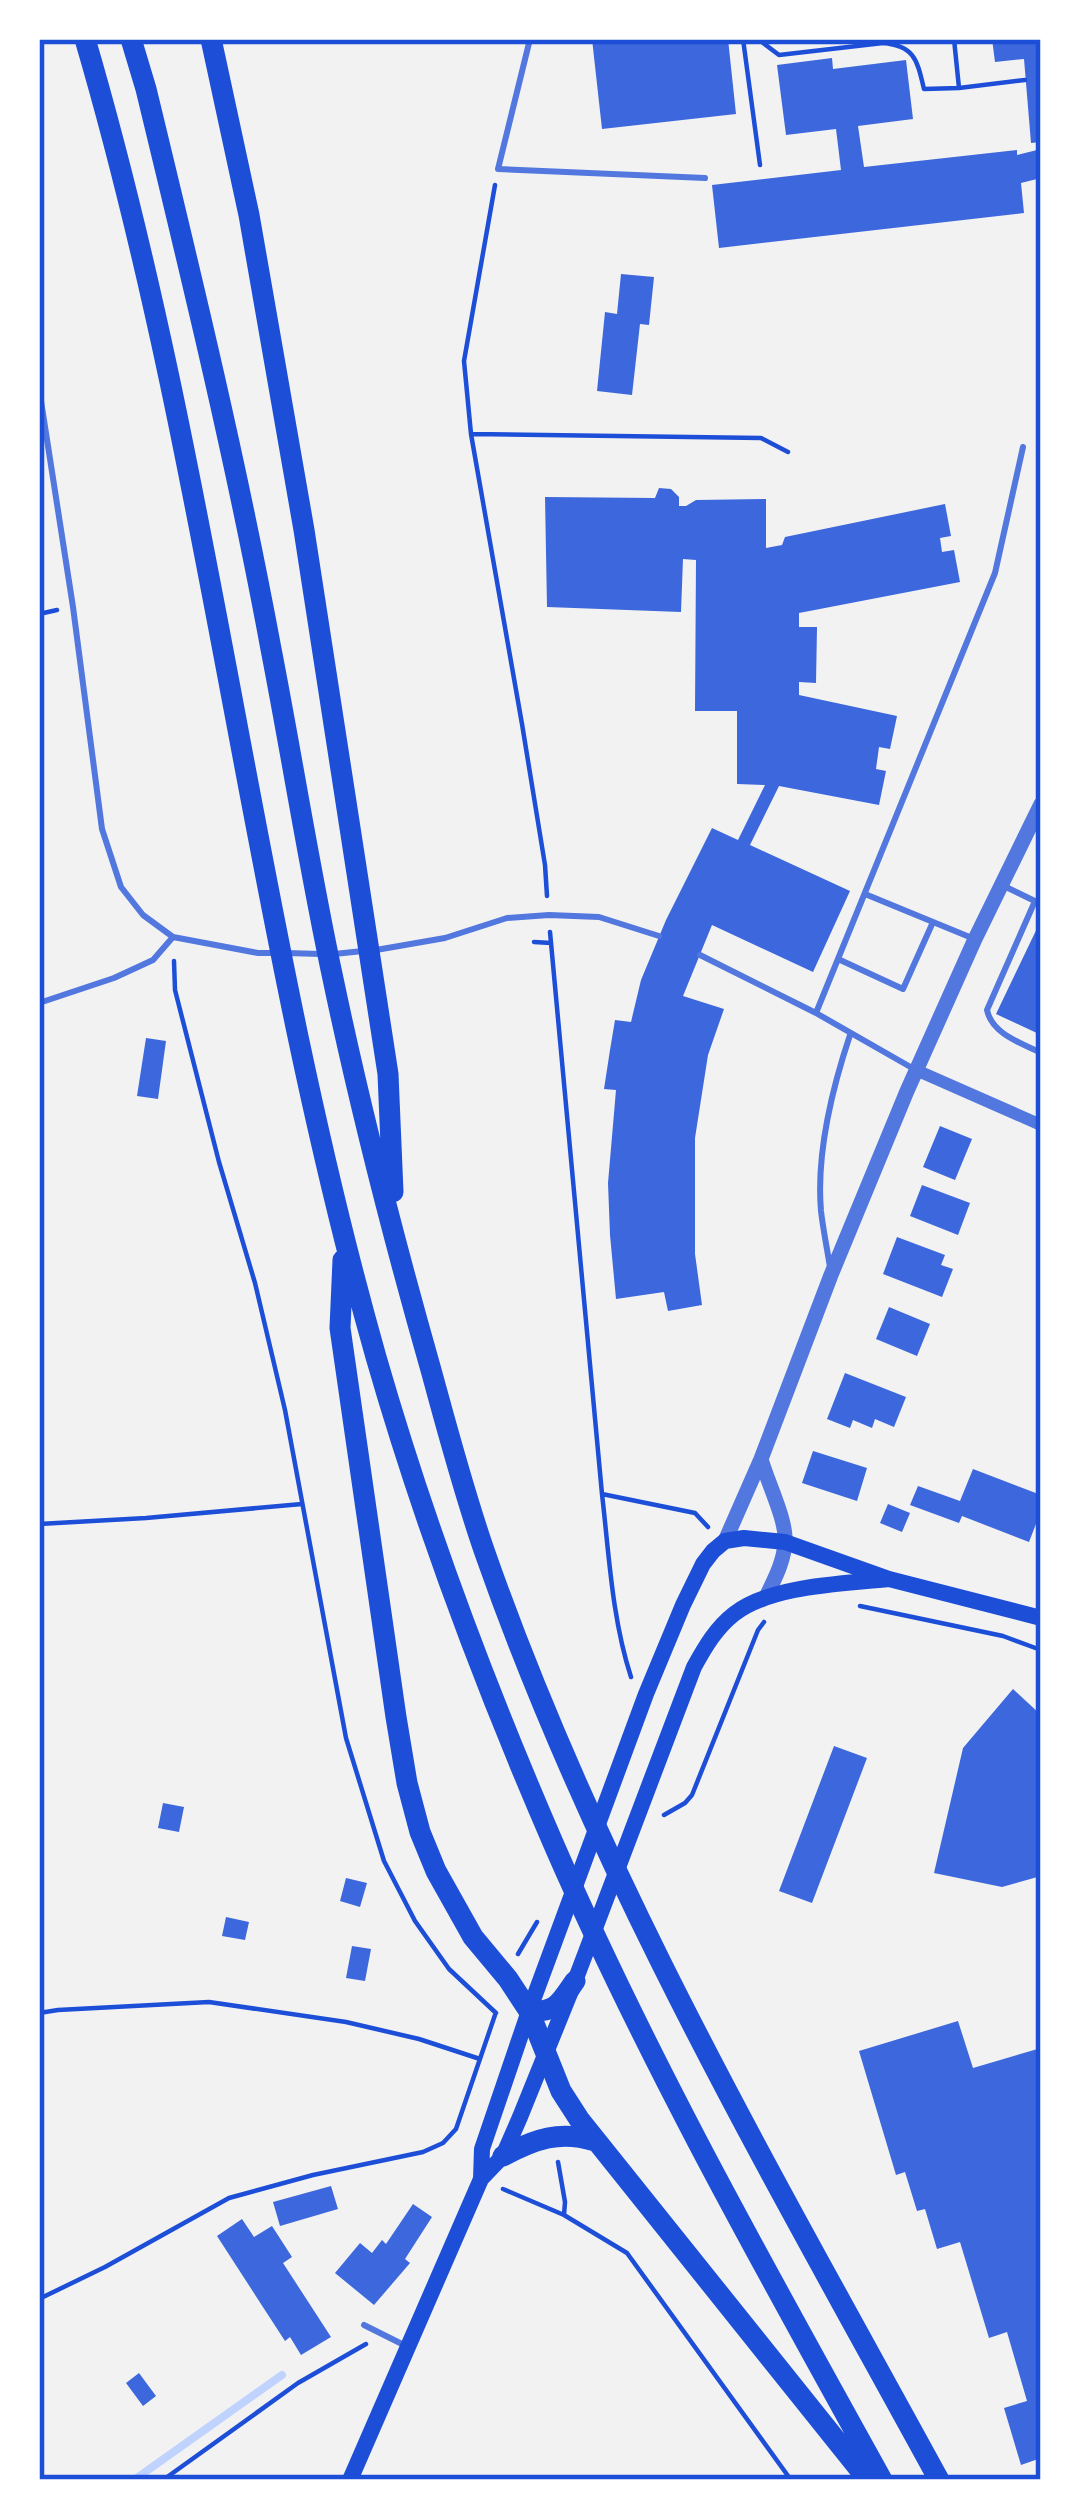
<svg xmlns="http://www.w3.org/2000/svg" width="1080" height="2519" font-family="Karla,sans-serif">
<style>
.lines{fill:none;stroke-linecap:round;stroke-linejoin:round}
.stream{stroke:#bfd3fe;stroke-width:8}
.building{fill:#3d67dc}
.path{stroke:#1d4ed8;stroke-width:4.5}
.service{stroke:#5277de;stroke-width:6}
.minor{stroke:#5277de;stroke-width:12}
.tertiary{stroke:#5277de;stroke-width:15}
.secondary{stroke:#1d4ed8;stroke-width:16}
.trunk{stroke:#1d4ed8;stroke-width:21}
.neatline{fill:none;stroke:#1d4ed8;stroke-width:4.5}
</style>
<rect width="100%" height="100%" fill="#f2f2f2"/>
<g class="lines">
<path class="stream" d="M134,2480L282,2375"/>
</g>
<path class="building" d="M592,39H728L736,114L602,129Z
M992,39H1041V142L1031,143L1024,59L995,62Z
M832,58L833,69L906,60L913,119L858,126L864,167L1017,150V155L1041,149V178L1021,183L1024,213L719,248L712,185L841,170L836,129L786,135L777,65Z
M621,274L654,277L649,325L640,324L632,395L597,391L605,312L617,314Z
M659,488L671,489L679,497V506H686L696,500L766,499V548L782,545L785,537L945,504L951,536L940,538L942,552L954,550L960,582L799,613V627H817L816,683L799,682V695L897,716L890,749L879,747L876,769L886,771L879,805L779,786L750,845L850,891L813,972L712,925L683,996L724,1009L708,1055L695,1138V1254L702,1305L668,1311L664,1292L616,1299L610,1235L608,1183L616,1090L604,1089L610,1050L615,1020L631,1022L641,980L666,920L712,828L738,840L765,785L737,784V711H695L696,560L683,559L681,612L547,607L545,497L655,498Z
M1041,920V1035L996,1014Z
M146,1038L166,1041L158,1099L137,1096Z
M940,1126L972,1139L955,1180L923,1167Z
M922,1185L970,1203L958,1235L910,1216Z
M897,1237L945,1255L941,1265L953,1269L942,1297L883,1274Z
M889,1307L930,1324L917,1356L876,1339Z
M845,1373L906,1397L894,1427L875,1419L872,1428L853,1420L850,1428L827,1419Z
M813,1451L867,1468L857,1501L802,1483Z
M973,1469L1041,1495V1511L1029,1542L962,1516L959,1523L910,1505L918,1486L960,1501Z
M888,1504L910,1513L902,1532L880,1523Z
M1013,1689L1041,1715V1876L1002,1887L934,1873L963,1748Z
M834,1746L867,1758L812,1903L779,1891Z
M163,1803L184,1807L179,1832L158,1828Z
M346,1878L367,1883L360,1907L340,1901Z
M226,1917L249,1922L245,1940L222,1936Z
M352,1946L371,1949L365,1981L346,1978Z
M958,2021L973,2068L1041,2048V2458L1021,2465L1004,2408L1027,2401L1007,2332L989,2338L960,2242L937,2249L925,2209L917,2211L905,2172L896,2175L859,2051Z
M331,2186L338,2209L280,2226L273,2202Z
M413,2204L432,2217L405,2259L410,2263L374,2305L335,2273L360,2243L372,2253L382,2240L386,2244Z
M242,2219L254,2237L272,2226L292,2257L283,2263L331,2337L301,2355L290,2337L285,2341L217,2236Z
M139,2373L156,2396L143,2406L126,2383Z"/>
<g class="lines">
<path class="path" d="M743,39L760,165
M758,39L779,55L883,43C915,46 917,60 924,89L959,88
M954,39L959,88L1025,80
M495,185L464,361L471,434L522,724L545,865L547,896
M471,434L761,438L788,452
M39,614L57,610
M550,932L602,1494C609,1554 612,1619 631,1677
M534,942L551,943
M174,961L175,990L219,1162L255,1283L285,1410L346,1738L384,1861L415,1921L449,1969L496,2013
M602,1494L695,1513L708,1527
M39,1524L146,1518L302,1504
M860,1606L1003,1636L1041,1650
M664,1815L685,1803L692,1795L758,1630L764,1622
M518,1954L537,1922
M39,2013L58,2010L209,2002L346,2022L419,2039L480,2059
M558,2162L565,2202L564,2215
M503,2189L564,2215L627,2253L791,2480
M39,2299L105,2267L229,2198L313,2175L423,2152L443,2143L456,2129L495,2015
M163,2480L298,2383L366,2344"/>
<path class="service" d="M530,39L498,169L705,178
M39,388L73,607L102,829L121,887L143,915L173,937L258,953H273
M1002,885L1041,904
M865,894L972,938
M1035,901L987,1010C992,1034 1021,1043 1041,1053
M376,950L445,938L507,918L549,915L599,917L659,936
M286,953L321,954
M334,954L363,951
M700,955L816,1013L914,1069
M838,959L903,989L933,922
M39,1003L114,978L153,960L173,937
M816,1013L995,573L1023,447
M830,1267C827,1248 823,1229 821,1211C816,1153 832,1089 850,1035
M364,2325L404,2345"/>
<path class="minor" d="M916,1070L1041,1125"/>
<path class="tertiary" d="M761,1459C767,1481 787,1521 785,1542C784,1562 774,1580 766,1597
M725,1541L761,1459L831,1275L907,1091L975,939L1041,804"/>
<path class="secondary" d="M481,2179L482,2149L529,2011L646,1694L683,1605L703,1564L713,1551L725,1541L744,1538L785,1542L889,1579L1041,1618
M350,2480L481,2179L503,2156L520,2117L575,1981L694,1667C705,1647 716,1628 734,1614C772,1585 843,1584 889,1579"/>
<path class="trunk" d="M85,39C212,472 253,924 376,1357C424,1524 485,1686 554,1845C649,2063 767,2272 882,2480
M131,39L146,89C191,275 236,460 271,649C292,757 309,866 332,974C360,1108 394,1240 431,1370C448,1432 464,1493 485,1553C599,1879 774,2178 939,2480
M211,39L249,215L304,530L388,1074L393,1192
M343,1260L340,1328L396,1717L407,1783L420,1832L436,1871L473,1937L508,1979L529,2011L561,2091L579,2119L868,2480
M529,2011C557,2013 560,2002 575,1981
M503,2156C535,2139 560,2130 595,2141"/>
</g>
<rect width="1080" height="2519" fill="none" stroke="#ffffff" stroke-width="84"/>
<rect x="42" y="42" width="996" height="2435" class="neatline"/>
</svg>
